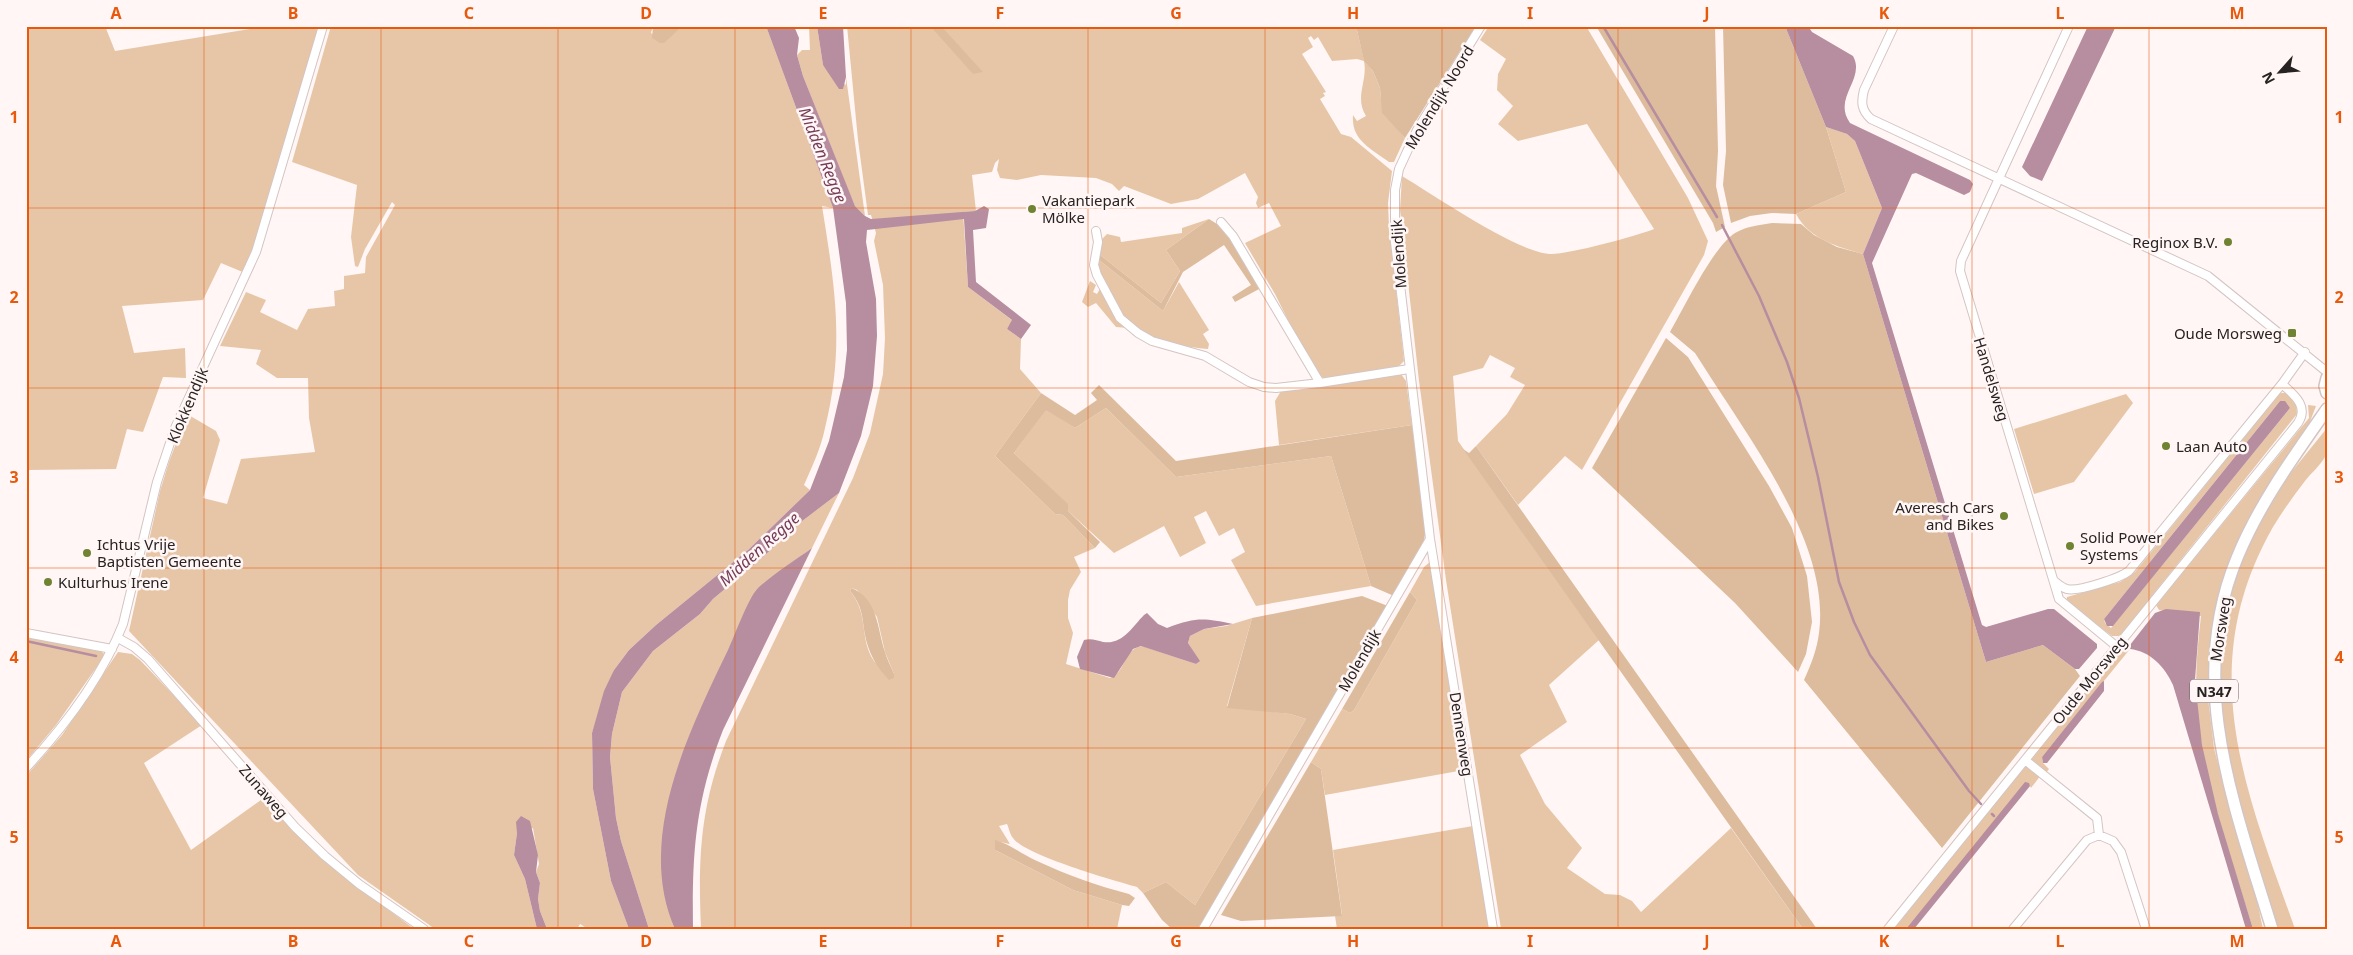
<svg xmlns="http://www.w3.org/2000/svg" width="2353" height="955" font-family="'Noto Sans',sans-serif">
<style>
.green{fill:#e7c6a7;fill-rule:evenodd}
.forest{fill:#ddbc9d}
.water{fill:#b78da0}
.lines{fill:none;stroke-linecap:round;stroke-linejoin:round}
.stream{stroke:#b78da0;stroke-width:2.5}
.minor-casing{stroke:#d3c5c3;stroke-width:10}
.primary-casing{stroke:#d3c5c3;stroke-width:14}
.minor{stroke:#fff;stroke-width:8}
.primary{stroke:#fff;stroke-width:11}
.grid{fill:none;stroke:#e8590c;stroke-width:1;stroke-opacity:0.55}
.poi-dot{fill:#6f8333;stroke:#fff6f5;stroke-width:2}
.labels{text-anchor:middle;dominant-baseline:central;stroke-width:5;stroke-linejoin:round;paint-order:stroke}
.shield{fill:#fff6f5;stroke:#686262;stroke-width:1}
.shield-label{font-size:14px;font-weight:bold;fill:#282323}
.street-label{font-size:15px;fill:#282323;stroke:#fff6f5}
.poi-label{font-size:15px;fill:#282323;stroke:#fff6f5;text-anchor:start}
.water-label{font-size:16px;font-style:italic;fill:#743c59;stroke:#fff6f5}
.neatline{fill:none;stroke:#e8590c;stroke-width:2}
.grid-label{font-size:16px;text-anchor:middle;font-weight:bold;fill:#e8590c}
</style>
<rect width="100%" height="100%" fill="#fff6f5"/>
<path class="green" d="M26,26H105L115,51L268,26H320L271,196L245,273L221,263L203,300L122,306L134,353L185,348L186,378L163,377L143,432L127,429L116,469L26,470Z
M331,26H653L651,33L664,42L683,26H766L833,208L822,206C835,287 845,347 825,428C821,448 812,467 804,485L810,490L748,550L656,625L629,650L614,670L592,733L593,789L611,881L629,929H588L580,924L577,929H547L540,911L538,899L540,883L536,872L539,864L533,828L517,833L514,855L525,879L537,929H435L358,875L129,631L160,491L169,462L187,414L216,431L220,440L203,498L227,504L241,459L315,452L309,418L308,378H277L256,364L261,350L220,346L246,292L266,300L260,312L297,330L308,309L335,306L334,291L344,289V276L365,273L366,257L395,205L392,202L365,249L358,267L355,266L351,237L357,185L292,162Z
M809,26H817L823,65L846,85V77L865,216L855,206L848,190L803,76L797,55L802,50H810Z
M847,26H1356L1364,60L1373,71L1380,88L1381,99L1396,127L1405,138L1394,162H1389C1370,148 1351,140 1353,115L1357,121L1366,116C1354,97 1368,81 1364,61L1357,59L1332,61L1318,37L1314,40L1311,36L1308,38L1313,47L1302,54L1326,92L1323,93L1325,96L1320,99L1341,134L1351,137L1392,171L1388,203L1389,227L1404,361L1397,368L1324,379L1310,364L1275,294L1245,243L1281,226L1269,203L1258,208L1256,203L1258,197L1245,173L1198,199L1171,204L1124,186L1119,191L1112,184L1096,178L1041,175L1017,180L1000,178L997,170L999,159L995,163L992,172L972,175L976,211L963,212L968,287L1013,321L1007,329L1021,339L1020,369L1041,393L995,456L1055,514L1063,515L1095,548L1074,557L1081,572L1070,590L1068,600V618L1073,633L1066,664L1110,678C1127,671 1122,650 1142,646L1196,664L1199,661L1188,643L1190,636L1204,629L1226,626L1252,618L1227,706L1290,714L1306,719L1195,905L1166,882L1143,893L1137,887C1115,881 1024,855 1013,838C1010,835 1009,828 1007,824L999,826L1010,844L995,841V850L1073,890L1122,905L1117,929H701C698,858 700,808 726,741L853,478L870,433L883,374L885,338L883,285L874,241L876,233L871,215H868L858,140ZM851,588L857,590L877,617L885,652L894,674C888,670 878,666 874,661C859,639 869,613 850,591Z
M1489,26H1586L1688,198L1708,241L1704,255L1582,470L1565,456L1518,505L1476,446L1507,414L1525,385L1510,377L1515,368L1490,355L1483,368L1453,376L1458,441L1599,640L1549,685L1567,722L1520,755L1545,804L1582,848L1567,868L1605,894L1620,895L1632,901L1641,912L1731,828L1803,929H1501L1446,580L1419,381L1400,210L1402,176C1434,195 1516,252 1550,254C1566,255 1637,236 1654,229L1587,124L1518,141L1498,124L1513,106L1497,90L1498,74L1506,59L1480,40Z
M1826,127L1847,134L1855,141L1882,208L1863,254C1838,247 1809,239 1796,214L1846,192Z
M1209,219L1166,250L1180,271L1161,303L1099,254L1102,239L1107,234L1120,237L1121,242L1182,233V228Z
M1099,260L1163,311L1179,282L1209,330L1203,334L1209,344L1208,349C1178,346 1143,340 1123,316C1118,309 1114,300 1110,292C1104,282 1097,273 1099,260Z
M1090,281L1096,285L1093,292L1097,294L1101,287L1128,328L1116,327L1096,303L1088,307L1082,302Z
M1401,374L1406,381L1412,425L1279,445L1275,401L1281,391Z
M2282,393H2287L2296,402L2297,414L2120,636H2112L2066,602L2067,597L2120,582L2135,572L2279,394ZM2280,401L2290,408L2111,628L2105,623L2104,619Z
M2126,394L2133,403L2074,482L2034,494L2014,429Z
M2308,405L2316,406L2306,432L2254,509L2236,546L2223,580L2209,647L2208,698L2214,748L2234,827L2257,901L2263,929H2253C2232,860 2206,790 2198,718C2194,683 2197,650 2201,616L2159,610L2156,605L2309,418Z
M1106,408L1176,477L1331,456L1371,586L1256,606L1231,560L1245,552L1234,528L1219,536L1206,511L1194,517L1206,543L1180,557L1164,526L1114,553L1068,511L1067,504L1014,453L1046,409L1075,428Z
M2327,428C2327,435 2329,448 2326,455C2322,464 2311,473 2305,481C2289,502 2273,524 2262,548C2197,681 2250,802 2295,929H2277L2245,832L2221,728L2218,650L2233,581L2255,528L2281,485Z
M839,493L812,548L756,590L691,732L676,773L662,841L661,860L675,929H649L621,841L616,818L610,757L612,734L622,692L653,651L700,614L713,599L763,557L797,525Z
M1431,561L1464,770L1325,795L1321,769L1311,762L1342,709L1350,713L1354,710L1417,600L1410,592L1424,567Z
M26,637L100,650L104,654L103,658L56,725L26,761Z
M2125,643L2130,645V649L2042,757L2043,763L2049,769L2046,773L2030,759Z
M118,652L132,654L140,660L202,725L144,763L191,850L265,797L301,838L340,873L414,929H26V776L62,735Z
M2025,766H2029L2041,775L2031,788L2029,784L1906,929H1894Z
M1473,826L1489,929H1337L1335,916L1342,915L1333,850Z"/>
<path class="forest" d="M653,26H683L664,43H660L652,38Z
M941,26L983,72L973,74L931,27Z
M1356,26H1476L1405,138L1382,113L1380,88L1373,71L1364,61Z
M1596,26H1715L1718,151L1716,186L1725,227L1716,232L1713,223Z
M1723,26H1785L1826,127L1846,192L1796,214L1772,213L1750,216L1731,223L1723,185L1726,151Z
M1209,219L1225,229L1261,288L1235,302L1232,297L1251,285L1224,245L1183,272L1163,311L1099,260V254L1161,303L1180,271L1166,250Z
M1772,223L1801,224L1814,235L1837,247L1863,254L1986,662L2043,645L2075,669L2080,676L1942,848L1804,680C1811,665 1817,649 1819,633C1831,544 1749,439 1704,367L1695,353L1670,332C1685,306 1713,247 1735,233C1747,226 1760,225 1772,223Z
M1666,338L1688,357L1769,486L1792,528L1807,576L1812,622L1806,654L1798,672L1735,603L1592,468Z
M1099,385L1176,461L1412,425L1426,529L1424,540L1394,596L1371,586L1331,456L1176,477L1106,408L1075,428L1046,410L1014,453L1068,504V511L1100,542L1095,548L1063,515L1055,514L995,456L1041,393L1075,415L1097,400L1091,393Z
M1476,446L1817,929H1803L1463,449L1469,453Z
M851,588C878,598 877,628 885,652C887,659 891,667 894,674V678L889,680C877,668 868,652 865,635C862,618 863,606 850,591Z
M1410,592L1417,600L1354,710L1350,713L1342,709Z
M1362,596L1388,606L1200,929H1172L1162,920L1143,893L1166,882L1195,905L1306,719L1290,714L1227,708L1252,618Z
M1311,762L1321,769L1342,916L1241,921L1221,915Z
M995,840C1012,845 1021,854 1037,861C1067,875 1098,886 1129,894L1135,898L1129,906L1122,905L1073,890L995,850Z"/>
<path class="water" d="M766,26H794L799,38L797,55L803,76L855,206L865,216L871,219L975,211L984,206L989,209L986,228L973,230L976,282L1031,325L1021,339L1007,329L1012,320L968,287L964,219L867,230L866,242L876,299L877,336L873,386L861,436L839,493L797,525L763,557L713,599L700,614L653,651L622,692L612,734L610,757L616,818L621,841L649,929H629L611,881L593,789L592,733L604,691L614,670L629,650L656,625L748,550L810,490L829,441L844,377L847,350L846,303L833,208Z
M817,26H843L846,77L843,89H839L823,65Z
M1785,26H1808L1812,32L1853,56C1866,79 1832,98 1850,123L1970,180L1973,184L1970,192L1964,195L1916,173L1912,174L1872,263L1982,625L1986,627L2048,609H2054L2097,644V648L2079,669H2075L2043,645L1986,662L1863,254L1882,208L1855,141L1847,134L1826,127Z
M2088,26H2116L2042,181L2030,176L2022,167Z
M2280,401H2285L2290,408L2113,626H2107L2104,619Z
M812,548L723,730C695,802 692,853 693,929H675C635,839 689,731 728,650C734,637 748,599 757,589C773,574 794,561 812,548Z
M2166,609L2200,612L2195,680L2202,745L2218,814L2253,929H2246L2173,685C2165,667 2150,651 2130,649V645L2155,613Z
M1147,613L1158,624L1167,628C1197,617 1203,618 1233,624L1204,629L1190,636L1188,643L1200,661L1196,664L1141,646L1133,649L1114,678L1080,669L1077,657L1084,640C1090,638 1097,640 1103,642C1123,645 1132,627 1144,615Z
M2104,681V691L2047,763H2043L2042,757L2102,682Z
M2025,782L2029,783L2030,786L1914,929H1906Z
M521,816L530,821L538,855L536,872L540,883L538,899L540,911L547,929H537L525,879L514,855L517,833L516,822Z"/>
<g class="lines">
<path class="stream" d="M1603,26L1717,217
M1722,225L1759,296L1787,362L1799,398L1818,477L1839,582L1854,622L1870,655L1969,791L1981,804
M26,641L96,656
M1992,814L1994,816"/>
<defs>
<path id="minor" d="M1481,26L1417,130L1399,169L1395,190V242L1430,539L1493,929
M1894,26L1864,90C1861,102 1861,110 1871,119L2208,276L2327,372
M2069,26L1961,261L1960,271L2059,599L2116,646
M1221,222L1233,236L1320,383
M1096,231L1098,242L1094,265L1097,275L1120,318L1138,333L1152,341L1205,356L1249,382L1264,387L1276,388L1320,383L1409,369
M2054,581C2058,584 2062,588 2067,589C2078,592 2120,578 2129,571L2282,384L2305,352
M26,633L112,649
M118,638L134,647L148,659L295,827L325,856L359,884L424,929
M2025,760L2097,818L2099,835
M26,768C64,727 102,677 123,624L157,482L175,428L256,252L323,26
M1203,929L1430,539
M1888,929L2298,423C2309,406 2294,395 2282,384
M2013,929L2087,840L2099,835L2113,841L2121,852L2146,929"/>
<path id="primary" d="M2327,378L2325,386L2327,393
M2272,929C2235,807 2185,683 2237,558C2259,504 2294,456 2327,409"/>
</defs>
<use href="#minor" class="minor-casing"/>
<use href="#primary" class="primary-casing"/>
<use href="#minor" class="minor"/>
<use href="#primary" class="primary"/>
</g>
<path class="grid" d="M204,26V929M381,26V929M558,26V929M735,26V929M911,26V929M1088,26V929M1265,26V929M1442,26V929M1618,26V929M1795,26V929M1972,26V929M2149,26V929M26,208H2327M26,388H2327M26,568H2327M26,748H2327"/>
<g class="poi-dot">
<circle cx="1032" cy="209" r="5"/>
<circle cx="2228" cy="242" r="5"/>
<rect x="2287" y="328" width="10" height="10" rx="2.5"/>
<circle cx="2166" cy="446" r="5"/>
<circle cx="2004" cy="516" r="5"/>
<circle cx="2070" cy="546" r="5"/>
<circle cx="87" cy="553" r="5"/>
<circle cx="48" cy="582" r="5"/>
</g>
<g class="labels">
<rect class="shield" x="2190" y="679.5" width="48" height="23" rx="4"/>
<g class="shield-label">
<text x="2214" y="691">N347</text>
</g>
<g class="street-label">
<text transform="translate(1439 97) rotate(-59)">Molendijk Noord</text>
<text transform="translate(1398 254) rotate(-94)">Molendijk</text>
<text transform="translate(1992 379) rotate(73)">Handelsweg</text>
<text transform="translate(187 405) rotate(-67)">Klokkendijk</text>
<text transform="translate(2220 629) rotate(-81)">Morsweg</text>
<text transform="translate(1359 660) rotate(-60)">Molendijk</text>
<text transform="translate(2089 680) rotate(-51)">Oude Morsweg</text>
<text transform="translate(1462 734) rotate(81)">Dennenweg</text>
<text transform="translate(264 791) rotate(49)">Zunaweg</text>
</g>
<g class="poi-label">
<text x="1042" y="200">Vakantiepark<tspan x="1042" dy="17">Mölke</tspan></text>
<text x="2218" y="242" text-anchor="end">Reginox B.V.</text>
<text x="2282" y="333" text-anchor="end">Oude Morsweg</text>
<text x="2176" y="446">Laan Auto</text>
<text x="1994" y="507" text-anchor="end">Averesch Cars<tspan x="1994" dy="17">and Bikes</tspan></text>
<text x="2080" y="537">Solid Power<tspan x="2080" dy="17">Systems</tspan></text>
<text x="97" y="544">Ichtus Vrije<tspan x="97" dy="17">Baptisten Gemeente</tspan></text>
<text x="58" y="582">Kulturhus Irene</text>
</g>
<g class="water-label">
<text transform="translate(823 155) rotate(68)">Midden Regge</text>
<text transform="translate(759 549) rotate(-42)">Midden Regge</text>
</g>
</g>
<rect width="2353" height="955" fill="none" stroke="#fff6f5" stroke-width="55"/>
<g transform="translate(2280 72) rotate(243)" stroke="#fff6f5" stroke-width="4" paint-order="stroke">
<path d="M0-4L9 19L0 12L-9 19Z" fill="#282323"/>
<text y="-8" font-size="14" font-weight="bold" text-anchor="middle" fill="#282323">N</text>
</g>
<rect x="28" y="28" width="2298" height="900" class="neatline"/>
<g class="grid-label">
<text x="116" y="19">A</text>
<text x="293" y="19">B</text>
<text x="469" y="19">C</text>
<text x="646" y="19">D</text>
<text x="823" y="19">E</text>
<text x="1000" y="19">F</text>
<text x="1176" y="19">G</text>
<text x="1353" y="19">H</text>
<text x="1530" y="19">I</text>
<text x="1707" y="19">J</text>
<text x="1884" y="19">K</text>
<text x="2060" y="19">L</text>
<text x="2237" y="19">M</text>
<text x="14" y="123">1</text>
<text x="2339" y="123">1</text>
<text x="14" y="303">2</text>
<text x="2339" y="303">2</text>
<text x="14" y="483">3</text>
<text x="2339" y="483">3</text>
<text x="14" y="663">4</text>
<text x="2339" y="663">4</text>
<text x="14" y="843">5</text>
<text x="2339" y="843">5</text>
<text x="116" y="947">A</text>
<text x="293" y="947">B</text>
<text x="469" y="947">C</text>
<text x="646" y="947">D</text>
<text x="823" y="947">E</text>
<text x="1000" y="947">F</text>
<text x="1176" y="947">G</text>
<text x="1353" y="947">H</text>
<text x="1530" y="947">I</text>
<text x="1707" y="947">J</text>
<text x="1884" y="947">K</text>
<text x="2060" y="947">L</text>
<text x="2237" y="947">M</text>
</g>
</svg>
